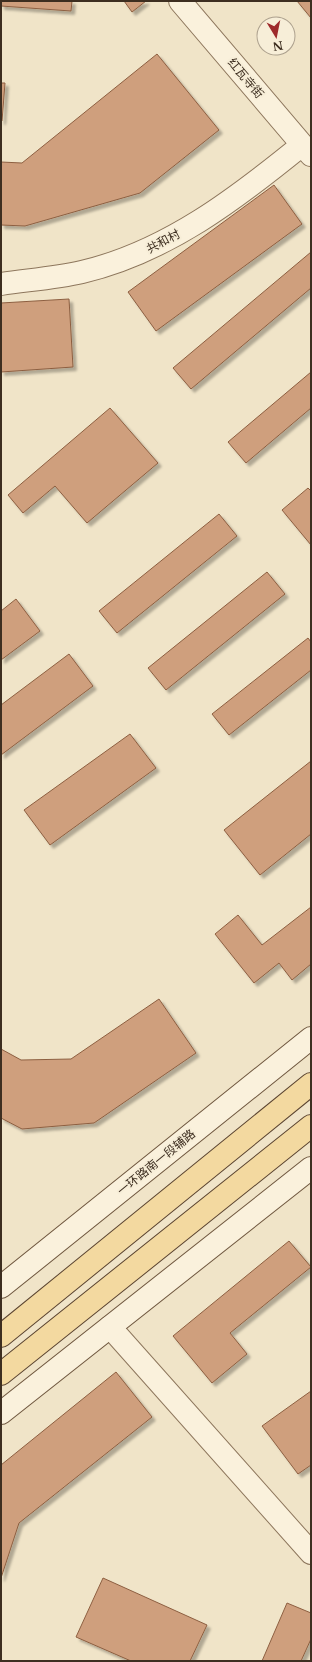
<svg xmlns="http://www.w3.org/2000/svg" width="312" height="1662" font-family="'Libre Baskerville','Noto Sans SC',serif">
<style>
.building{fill:#cf9f7d;stroke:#8d5f41;filter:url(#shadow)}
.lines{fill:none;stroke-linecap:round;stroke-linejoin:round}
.minor-casing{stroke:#8d765c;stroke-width:24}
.secondary-casing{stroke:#6f573f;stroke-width:24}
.primary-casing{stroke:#5b4430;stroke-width:24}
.minor{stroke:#faf1dc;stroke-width:22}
.secondary{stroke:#faf1dc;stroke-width:22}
.primary{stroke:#f3d9a0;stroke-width:22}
.labels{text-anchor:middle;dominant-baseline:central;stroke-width:4;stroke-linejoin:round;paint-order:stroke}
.street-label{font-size:12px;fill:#3d2e20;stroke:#f7eed8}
</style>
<defs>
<filter id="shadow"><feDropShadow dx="3.5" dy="3.5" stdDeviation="1" flood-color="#0004"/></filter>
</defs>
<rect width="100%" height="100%" fill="#f0e4c8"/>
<path class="building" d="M1,1H72L71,11L1,6Z
M124,1H146L132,12Z
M297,1H311V18Z
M157,54L219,130L140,193L25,226L1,225V162L22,163Z
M1,83H5L2,121H1Z
M274,185L302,224L156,331L128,292Z
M311,252V288L191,389L173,368Z
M69,299L73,367L1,372V303Z
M311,372V408L246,463L228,442Z
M110,408L158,463L87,523L55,486L23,513L8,495Z
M308,488L311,491V545L282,510Z
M219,514L237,536L117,633L99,611Z
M267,572L285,594L166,690L148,668Z
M16,599L40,631L1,660V611Z
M308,638L311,642V670L229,735L212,714Z
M69,654L93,686L1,755V705Z
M130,734L156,768L50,845L24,810Z
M311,761V834L260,875L224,830Z
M311,907V964L292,980L279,963L254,983L215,934L238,915L262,945Z
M159,999L196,1053L94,1123L22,1129L1,1118V1049L21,1060L71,1059Z
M289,1241L311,1267L230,1333L247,1354L212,1383L173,1336Z
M116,1372L152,1417L19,1523L1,1578V1465Z
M311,1391V1465L298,1474L262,1426Z
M103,1578L207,1625L190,1661H131L76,1637Z
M287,1603L311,1613V1639L301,1661H262Z"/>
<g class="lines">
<defs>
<path id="minor" d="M180,1L311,155
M1,284C28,280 56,278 82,272C167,252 237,198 302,145
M110,1327L311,1553"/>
<path id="secondary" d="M1,1287L311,1038
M1,1413L311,1168"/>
<path id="primary" d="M1,1336L311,1084
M1,1374L311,1126"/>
</defs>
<use href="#minor" class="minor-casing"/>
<use href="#secondary" class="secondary-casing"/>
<use href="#primary" class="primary-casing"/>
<use href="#minor" class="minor"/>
<use href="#secondary" class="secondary"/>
<use href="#primary" class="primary"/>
</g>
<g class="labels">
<g class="street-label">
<text transform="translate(246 78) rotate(50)">红瓦寺街</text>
<text transform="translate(163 241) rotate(-28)">共和村</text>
<text transform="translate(156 1162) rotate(-39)">一环路南一段辅路</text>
</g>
</g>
<rect width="312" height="1662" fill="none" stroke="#3d2e20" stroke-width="4"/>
<g transform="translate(276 36) rotate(170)"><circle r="19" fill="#f7eed8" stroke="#ada18e"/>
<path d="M0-3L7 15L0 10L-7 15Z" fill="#9e2a2b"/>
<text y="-6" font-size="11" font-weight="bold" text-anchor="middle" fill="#3d2e20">N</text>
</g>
</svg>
